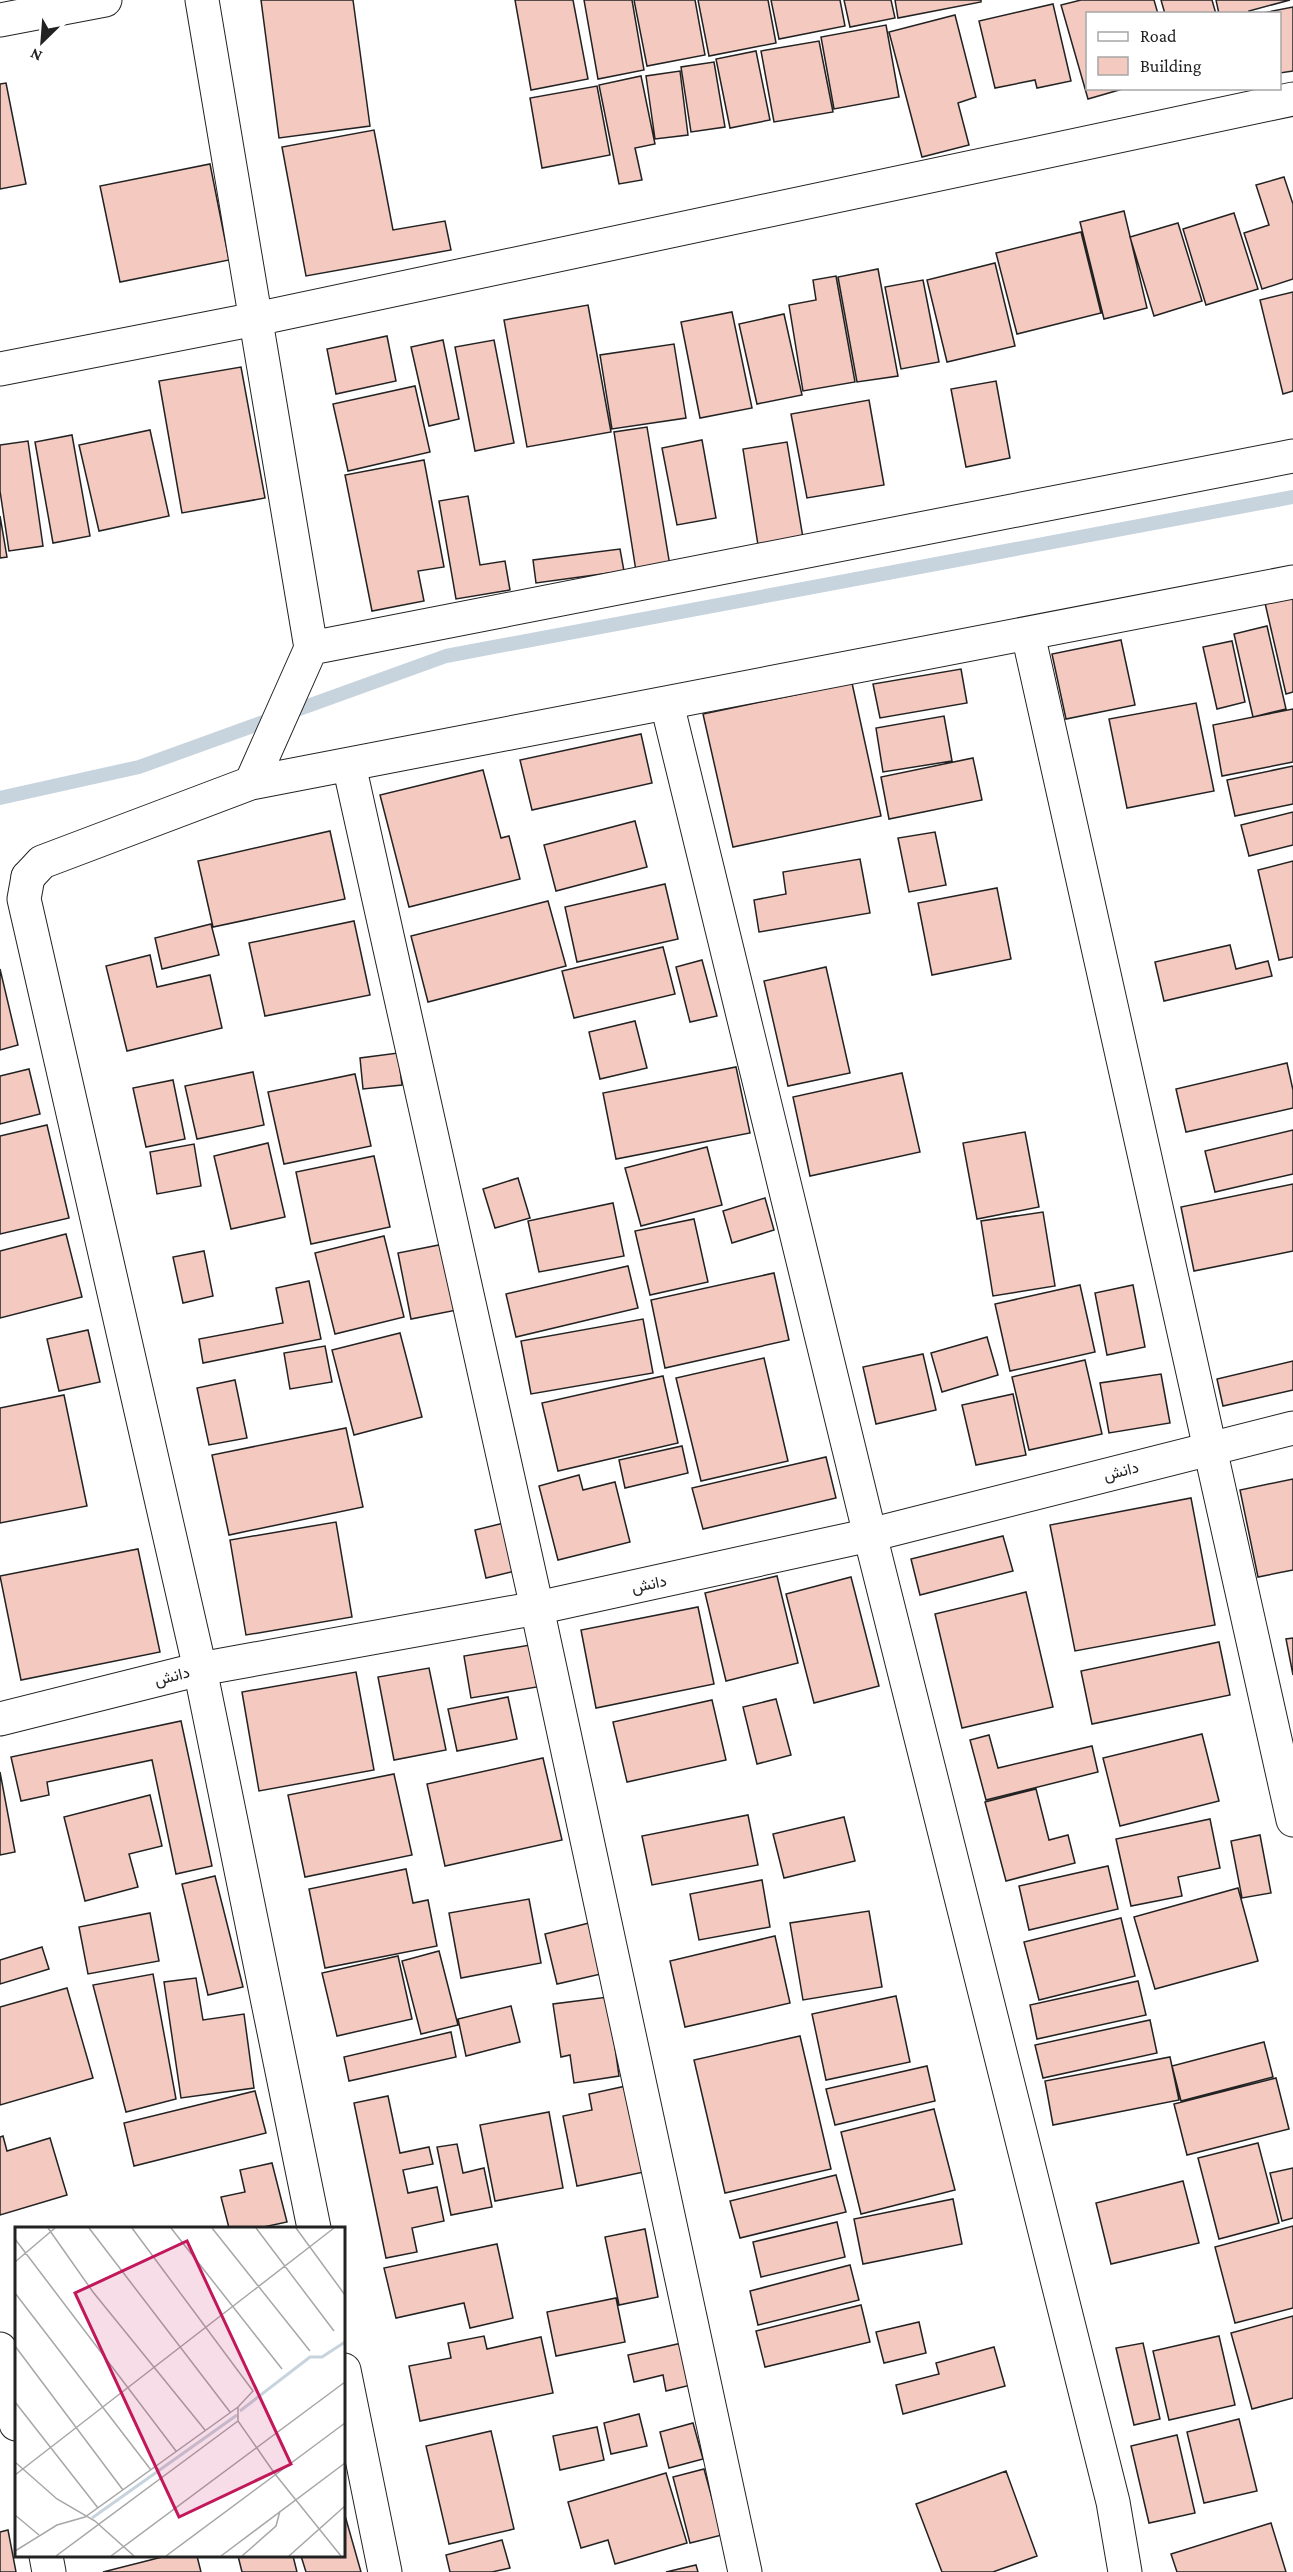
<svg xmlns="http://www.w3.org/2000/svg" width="1293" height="2572" font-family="'Crimson Pro',Vazirmatn,serif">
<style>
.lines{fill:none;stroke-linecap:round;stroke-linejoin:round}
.stream{stroke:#c7d3dd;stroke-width:14}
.building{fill:#f3c9c0;stroke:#222;stroke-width:1.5}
.minor-casing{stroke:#222;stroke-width:35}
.tertiary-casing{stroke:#222;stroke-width:35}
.secondary-casing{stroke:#222;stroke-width:35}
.minor{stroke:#fff;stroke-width:33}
.tertiary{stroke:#fff;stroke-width:33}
.secondary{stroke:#fff;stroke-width:33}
.labels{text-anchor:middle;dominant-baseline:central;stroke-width:4.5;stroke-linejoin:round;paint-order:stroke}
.street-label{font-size:16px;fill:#222;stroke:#fff}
.inset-river{fill:none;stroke:#c7d3dd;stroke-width:3}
.inset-road{fill:none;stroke:#a7a7a7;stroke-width:1.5}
.view{fill:#c2185b;fill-opacity:0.15;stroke:#c2185b;stroke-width:3}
.inset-edge{fill:none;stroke:#222;stroke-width:3}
</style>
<rect width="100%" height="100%" fill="#fff"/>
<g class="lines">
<path class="stream" d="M0,798L139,767L446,656L1293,497"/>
</g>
<path class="building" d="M261,0H353L370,126L279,138Z
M515,0H573L588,79L531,90Z
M584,0H632L644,70L598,79Z
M634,0H695L705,55L647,66Z
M698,0H768L776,43L709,56Z
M771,0H840L845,26L779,39Z
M844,0H891L895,18L850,27Z
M895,0H981V2L898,18Z
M1081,0H1154L1158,14H1088V88H1126L1088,99L1061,5Z
M1161,0H1212L1216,14H1165Z
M1216,0H1290L1249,11L1250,14H1219Z
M1053,4L1071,81L1037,88L1035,80L995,88L979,21Z
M1293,7V71L1280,73V14L1263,13Z
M955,15L976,97L958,103L969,145L922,157L889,32Z
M886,25L899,97L834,109L821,37Z
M819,41L833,112L774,122L761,51Z
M756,51L770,120L730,128L716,59Z
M714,62L725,127L691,132L681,67Z
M680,71L688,135L655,139L646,76Z
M641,76L655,144L635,148L642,180L619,184L599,85Z
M6,83L26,184L0,189V84Z
M597,86L610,155L542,168L530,98Z
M374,130L393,230L445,221L451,250L306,276L282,147Z
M210,164L229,260L120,282L100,186Z
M1284,177L1293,204V279L1262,289L1244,233L1269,225L1256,185Z
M1124,211L1147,308L1104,319L1080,222Z
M1234,213L1258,289L1206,305L1183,229Z
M1178,223L1202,301L1154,316L1130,237Z
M1081,232L1101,313L1017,334L996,253Z
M995,263L1015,346L947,362L927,280Z
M878,269L898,376L857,382L838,277Z
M836,276L855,382L803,391L789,305L816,300L813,280Z
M923,280L939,362L901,369L885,287Z
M1293,292V391L1283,394L1260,300Z
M588,305L611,432L527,447L504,320Z
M732,312L752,408L700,418L681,322Z
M784,314L802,395L757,404L739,324Z
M387,336L396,381L336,394L327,349Z
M443,340L459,419L429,426L411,347Z
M494,340L514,443L475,451L455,347Z
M674,344L686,418L612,429L600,355Z
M241,367L265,498L182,513L159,381Z
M996,381L1010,458L966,467L951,389Z
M415,386L430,452L348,471L333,404Z
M869,400L884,485L807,498L791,414Z
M647,427L670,566L636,571L614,432Z
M150,430L169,516L99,531L79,445Z
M72,435L90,536L53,543L35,442Z
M702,440L716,518L677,525L662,448Z
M28,441L43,546L9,551L0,491V445Z
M787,442L803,538L758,545L743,449Z
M424,460L444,567L418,571L424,601L372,611L345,475Z
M468,496L480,565L505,561L510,590L456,599L439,501Z
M0,516L7,557L0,558Z
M620,549L624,571L536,583L533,560Z
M1293,597V692L1286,694L1265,603Z
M1267,626L1286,709L1253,717L1234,634Z
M1121,640L1135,705L1066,719L1052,654Z
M1232,641L1245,702L1217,709L1203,647Z
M961,669L967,703L880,718L873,684Z
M852,683L881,816L733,847L703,714Z
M1196,703L1214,791L1127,808L1109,719Z
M1293,709V762L1222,776L1213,725Z
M944,716L952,761L883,772L876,728Z
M641,734L652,783L532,810L520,760Z
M973,758L982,800L889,819L881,777Z
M1293,766V804L1235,816L1227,780Z
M483,770L501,838L509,836L520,879L409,907L380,795Z
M1293,812V845L1249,856L1241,825Z
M635,821L647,867L556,891L544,845Z
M330,831L345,899L213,927L198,861Z
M935,832L946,885L909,892L898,838Z
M860,859L870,913L759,932L754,900L786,894L783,872Z
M1293,861V957L1279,960L1258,870Z
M665,884L678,939L577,962L565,907Z
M997,888L1011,959L932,975L918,903Z
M548,901L566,966L428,1002L411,936Z
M354,921L370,995L265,1016L249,943Z
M211,924L219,955L162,969L155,938Z
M1230,945L1236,969L1268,961L1272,976L1164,1001L1155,962Z
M663,947L675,994L574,1018L562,971Z
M150,955L157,987L210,975L222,1028L127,1051L106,966Z
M702,960L717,1016L690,1022L676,967Z
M826,967L850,1073L788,1086L764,981Z
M0,969L18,1045L0,1050Z
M635,1021L647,1068L600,1079L589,1032Z
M398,1053L402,1085L363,1089L360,1058Z
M1287,1063L1293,1090V1108L1186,1132L1176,1089Z
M736,1067L750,1133L616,1159L603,1093Z
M29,1069L40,1114L0,1124V1076Z
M253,1072L264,1125L197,1139L185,1086Z
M902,1073L920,1152L810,1176L793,1097Z
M355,1074L371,1146L284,1164L268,1092Z
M173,1080L185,1139L146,1147L133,1088Z
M47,1125L69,1218L0,1234V1136Z
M1293,1130V1174L1215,1192L1205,1151Z
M1025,1132L1039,1207L977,1219L963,1143Z
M268,1143L285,1217L231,1229L214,1156Z
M194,1144L201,1186L157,1194L150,1152Z
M707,1147L722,1205L641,1226L625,1168Z
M374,1156L390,1227L311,1244L296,1172Z
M518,1178L530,1218L495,1228L483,1189Z
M1293,1184V1251L1194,1271L1181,1207Z
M765,1198L774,1230L732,1243L723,1211Z
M613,1203L624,1256L539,1272L528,1221Z
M1043,1212L1055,1286L993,1296L981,1221Z
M694,1219L708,1282L650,1295L635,1231Z
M66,1234L82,1297L0,1318V1251Z
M384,1236L404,1317L335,1334L315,1253Z
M444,1244L457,1310L411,1319L398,1253Z
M204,1251L213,1296L183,1303L173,1257Z
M628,1266L638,1308L516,1337L506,1294Z
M774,1273L789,1340L665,1368L651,1300Z
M309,1281L321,1339L203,1363L199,1339L283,1323L276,1288Z
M1080,1285L1095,1352L1010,1371L995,1304Z
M1133,1285L1145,1347L1107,1355L1095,1293Z
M643,1319L653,1373L531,1394L521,1341Z
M88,1330L100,1382L59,1391L47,1339Z
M400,1333L422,1417L354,1435L332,1350Z
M987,1337L998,1375L942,1392L931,1353Z
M325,1346L332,1382L290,1389L284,1353Z
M923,1354L936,1410L876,1424L863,1367Z
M764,1358L788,1461L701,1481L676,1378Z
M1085,1360L1102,1434L1029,1450L1012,1377Z
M1293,1361V1390L1223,1406L1217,1379Z
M1161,1374L1170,1423L1109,1433L1100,1383Z
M663,1376L678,1443L558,1471L542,1403Z
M235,1380L247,1438L209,1445L197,1388Z
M1013,1394L1026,1455L976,1465L962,1405Z
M64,1395L87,1506L0,1523V1408Z
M346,1428L363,1507L229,1535L212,1455Z
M682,1446L688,1473L625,1488L619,1460Z
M826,1457L836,1498L703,1529L692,1488Z
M579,1475L583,1490L615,1482L630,1542L558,1560L539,1486Z
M1293,1479V1570L1258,1577L1240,1490Z
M1191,1498L1215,1625L1075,1651L1050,1525Z
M336,1522L352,1617L246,1635L230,1540Z
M504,1523L515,1571L486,1578L475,1530Z
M1003,1536L1013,1571L920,1595L911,1559Z
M138,1549L160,1652L21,1680L0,1576Z
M777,1576L798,1663L726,1681L705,1593Z
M851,1577L879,1686L814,1703L786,1594Z
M1026,1592L1053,1707L962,1728L935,1614Z
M698,1607L714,1684L596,1708L581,1630Z
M1293,1638V1675L1286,1639Z
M1219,1642L1230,1695L1092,1724L1081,1671Z
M530,1645L537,1687L471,1698L464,1656Z
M429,1668L446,1750L394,1760L378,1677Z
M356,1672L374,1770L259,1791L242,1692Z
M508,1697L517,1739L457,1751L448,1709Z
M776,1699L791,1755L757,1764L743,1707Z
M712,1700L726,1760L627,1782L613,1722Z
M181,1721L212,1866L176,1874L152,1760L47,1782L49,1795L21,1801L11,1757Z
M1202,1734L1219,1801L1120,1826L1103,1758Z
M989,1735L998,1768L1092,1746L1098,1772L986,1800L970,1740Z
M543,1758L562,1840L445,1866L427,1784Z
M0,1772L15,1852L0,1855Z
M394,1774L412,1855L305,1877L288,1795Z
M1036,1789L1049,1840L1068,1835L1075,1863L1006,1881L985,1802Z
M150,1795L162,1846L129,1854L138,1887L85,1901L64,1817Z
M748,1815L758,1865L652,1885L642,1836Z
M844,1817L855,1861L784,1878L773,1834Z
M1210,1819L1220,1868L1178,1877L1182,1896L1131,1906L1116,1839Z
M1260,1835L1271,1893L1242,1898L1231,1841Z
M1108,1866L1118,1909L1029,1930L1019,1886Z
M406,1869L413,1903L428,1900L437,1946L325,1968L309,1889Z
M215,1876L243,1987L208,1995L182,1884Z
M762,1880L770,1927L699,1940L690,1894Z
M1238,1888L1258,1961L1155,1989L1134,1917Z
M529,1899L541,1963L461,1978L449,1913Z
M869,1911L882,1987L803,2000L790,1923Z
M150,1913L159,1961L88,1974L79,1927Z
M1121,1918L1135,1976L1039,2000L1024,1942Z
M589,1923L601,1974L557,1984L545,1934Z
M775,1936L790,2003L685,2027L670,1961Z
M42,1947L49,1969L0,1984V1960Z
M439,1951L458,2025L421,2034L402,1961Z
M398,1956L412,2019L337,2036L322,1973Z
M153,1974L176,2099L126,2112L93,1985Z
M196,1978L203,2020L244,2014L254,2088L181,2098L164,1982Z
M1138,1981L1146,2015L1037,2039L1030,2005Z
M67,1988L93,2078L0,2105V2007Z
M896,1996L910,2062L826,2080L812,2014Z
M608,1997L619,2076L574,2083L570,2055L561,2057L553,2004Z
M511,2006L520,2042L466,2056L458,2019Z
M1150,2020L1157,2053L1043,2078L1035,2045Z
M451,2032L456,2057L349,2081L344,2057Z
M800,2036L831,2169L725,2193L694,2060Z
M1264,2042L1273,2077L1181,2101L1172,2066Z
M1170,2057L1179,2100L1053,2125L1045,2081Z
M927,2066L935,2101L835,2125L826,2089Z
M1276,2078L1289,2129L1187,2155L1174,2104Z
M626,2086L644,2172L577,2186L563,2116L592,2110L589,2094Z
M255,2091L266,2133L134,2166L124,2123Z
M388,2096L400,2153L429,2147L433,2164L403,2170L408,2193L437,2187L444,2221L412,2228L417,2252L386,2258L354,2103Z
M934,2109L955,2190L861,2214L841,2132Z
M549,2112L563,2188L495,2201L480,2125Z
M3,2136L7,2151L50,2138L67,2195L0,2215V2137Z
M1258,2143L1279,2223L1219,2239L1198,2158Z
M457,2144L463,2173L484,2168L492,2207L451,2215L437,2147Z
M272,2163L287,2222L259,2228H229L221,2197L245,2192L240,2170Z
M1293,2168V2218L1282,2221L1270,2173Z
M836,2175L846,2212L740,2238L730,2201Z
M1183,2181L1199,2243L1111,2264L1096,2203Z
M953,2199L962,2244L863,2264L854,2219Z
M837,2222L845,2257L761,2277L753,2242Z
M1293,2226V2308L1235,2323L1215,2247Z
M645,2229L658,2297L619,2305L605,2237Z
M497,2244L513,2318L470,2328L464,2303L396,2318L384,2268Z
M850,2265L859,2300L758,2325L750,2291Z
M616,2298L625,2342L556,2356L547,2312Z
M861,2305L870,2342L765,2367L756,2331Z
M1293,2316V2398L1252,2409L1231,2333Z
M919,2322L926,2353L884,2363L876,2332Z
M484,2336L487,2349L541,2337L553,2393L420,2421L409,2366L451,2358L448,2343Z
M1219,2336L1235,2405L1169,2420L1153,2351Z
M682,2343L691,2385L666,2391L663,2375L634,2382L628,2355Z
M1143,2343L1160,2419L1134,2425L1116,2348Z
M994,2347L1005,2386L903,2414L896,2385L939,2374L936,2363Z
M639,2414L647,2446L611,2454L604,2423Z
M1239,2419L1257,2491L1204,2503L1187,2432Z
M693,2423L703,2459L669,2468L660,2432Z
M597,2427L604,2460L560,2470L553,2436Z
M491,2431L514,2529L449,2544L426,2446Z
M1177,2435L1195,2513L1149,2523L1131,2446Z
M704,2469L722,2535L690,2543L673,2477Z
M1006,2471L1037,2556L993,2572H942L916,2504Z
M666,2473L687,2543L615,2564L608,2540L581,2548L568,2502Z
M344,2512L361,2572H306L301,2556H344Z
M1271,2523L1286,2572H1177L1171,2554Z
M8,2530L16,2572H0V2532Z
M502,2540L510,2568L492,2572H450L446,2555Z
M166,2556H197L201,2572H103Z
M238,2556H293L297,2572H242Z
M696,2565L698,2572H666Z"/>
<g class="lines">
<defs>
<path id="minor" d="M202,0L311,648L251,783
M0,20L105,0
M0,369L256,319L1293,99
M1028,634L1293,1820
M311,648L1293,456
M667,704L870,1535L1113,2502L1125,2572
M349,765L537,1608L745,2572
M28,877L42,862L251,783L1293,582
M0,2349L16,2424
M46,2556L49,2572"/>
<path id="tertiary" d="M28,877L24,899L200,1669L314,2228
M344,2370L385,2572"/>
<path id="secondary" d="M0,1719L200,1669L537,1608L870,1535L1293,1428"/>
</defs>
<use href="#minor" class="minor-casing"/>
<use href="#tertiary" class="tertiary-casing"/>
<use href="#secondary" class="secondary-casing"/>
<use href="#minor" class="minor"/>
<use href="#tertiary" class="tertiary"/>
<use href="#secondary" class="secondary"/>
</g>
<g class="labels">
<g class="street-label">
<text transform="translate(1121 1471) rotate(-14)">دانش</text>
<text transform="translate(649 1584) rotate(-12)">دانش</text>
<text transform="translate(172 1676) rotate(-14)">دانش</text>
</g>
</g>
<g transform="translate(15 2227)">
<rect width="330" height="330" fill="#fff"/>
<path class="inset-river" d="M225,184L295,130H307L330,115M77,291L222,188"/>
<path class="inset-road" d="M33,1L78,65L190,203M74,1L215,185M156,1L267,142M197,1L295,124M241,1L319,104M281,1L330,68M0,12L161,224M0,35L40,1M0,66L136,243M0,119L108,263M0,175L83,281M223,180V194L260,247L326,329M0,235L42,272L80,294L119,329M0,248L319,1M0,288L24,308M0,324L42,298L70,290L223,180L238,164L117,1M41,329L223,194M96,329L330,155M151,329L330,196M206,329L330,236M227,329L261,299L265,284M274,329L330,279"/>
<path class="view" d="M172,14L276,237L164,290L60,66Z"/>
<rect width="330" height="330" class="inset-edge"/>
</g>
<rect x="1086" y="12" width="195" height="78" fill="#ffffff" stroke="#a7a7a7" stroke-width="1.5"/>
<rect x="1098" y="32" width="30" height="9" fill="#ffffff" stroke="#a7a7a7" stroke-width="1.5"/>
<text x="1140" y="42" font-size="18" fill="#222222">Road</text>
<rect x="1098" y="57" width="30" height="18" fill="#f3c9c0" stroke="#a7a7a7" stroke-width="1.5"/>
<text x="1140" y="72" font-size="18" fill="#222222">Building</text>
<g transform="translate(42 42) rotate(205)" stroke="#ffffff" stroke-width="4.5" paint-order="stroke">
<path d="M0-4.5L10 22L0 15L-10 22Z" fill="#222222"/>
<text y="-9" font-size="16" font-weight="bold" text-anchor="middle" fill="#222222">N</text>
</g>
</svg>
